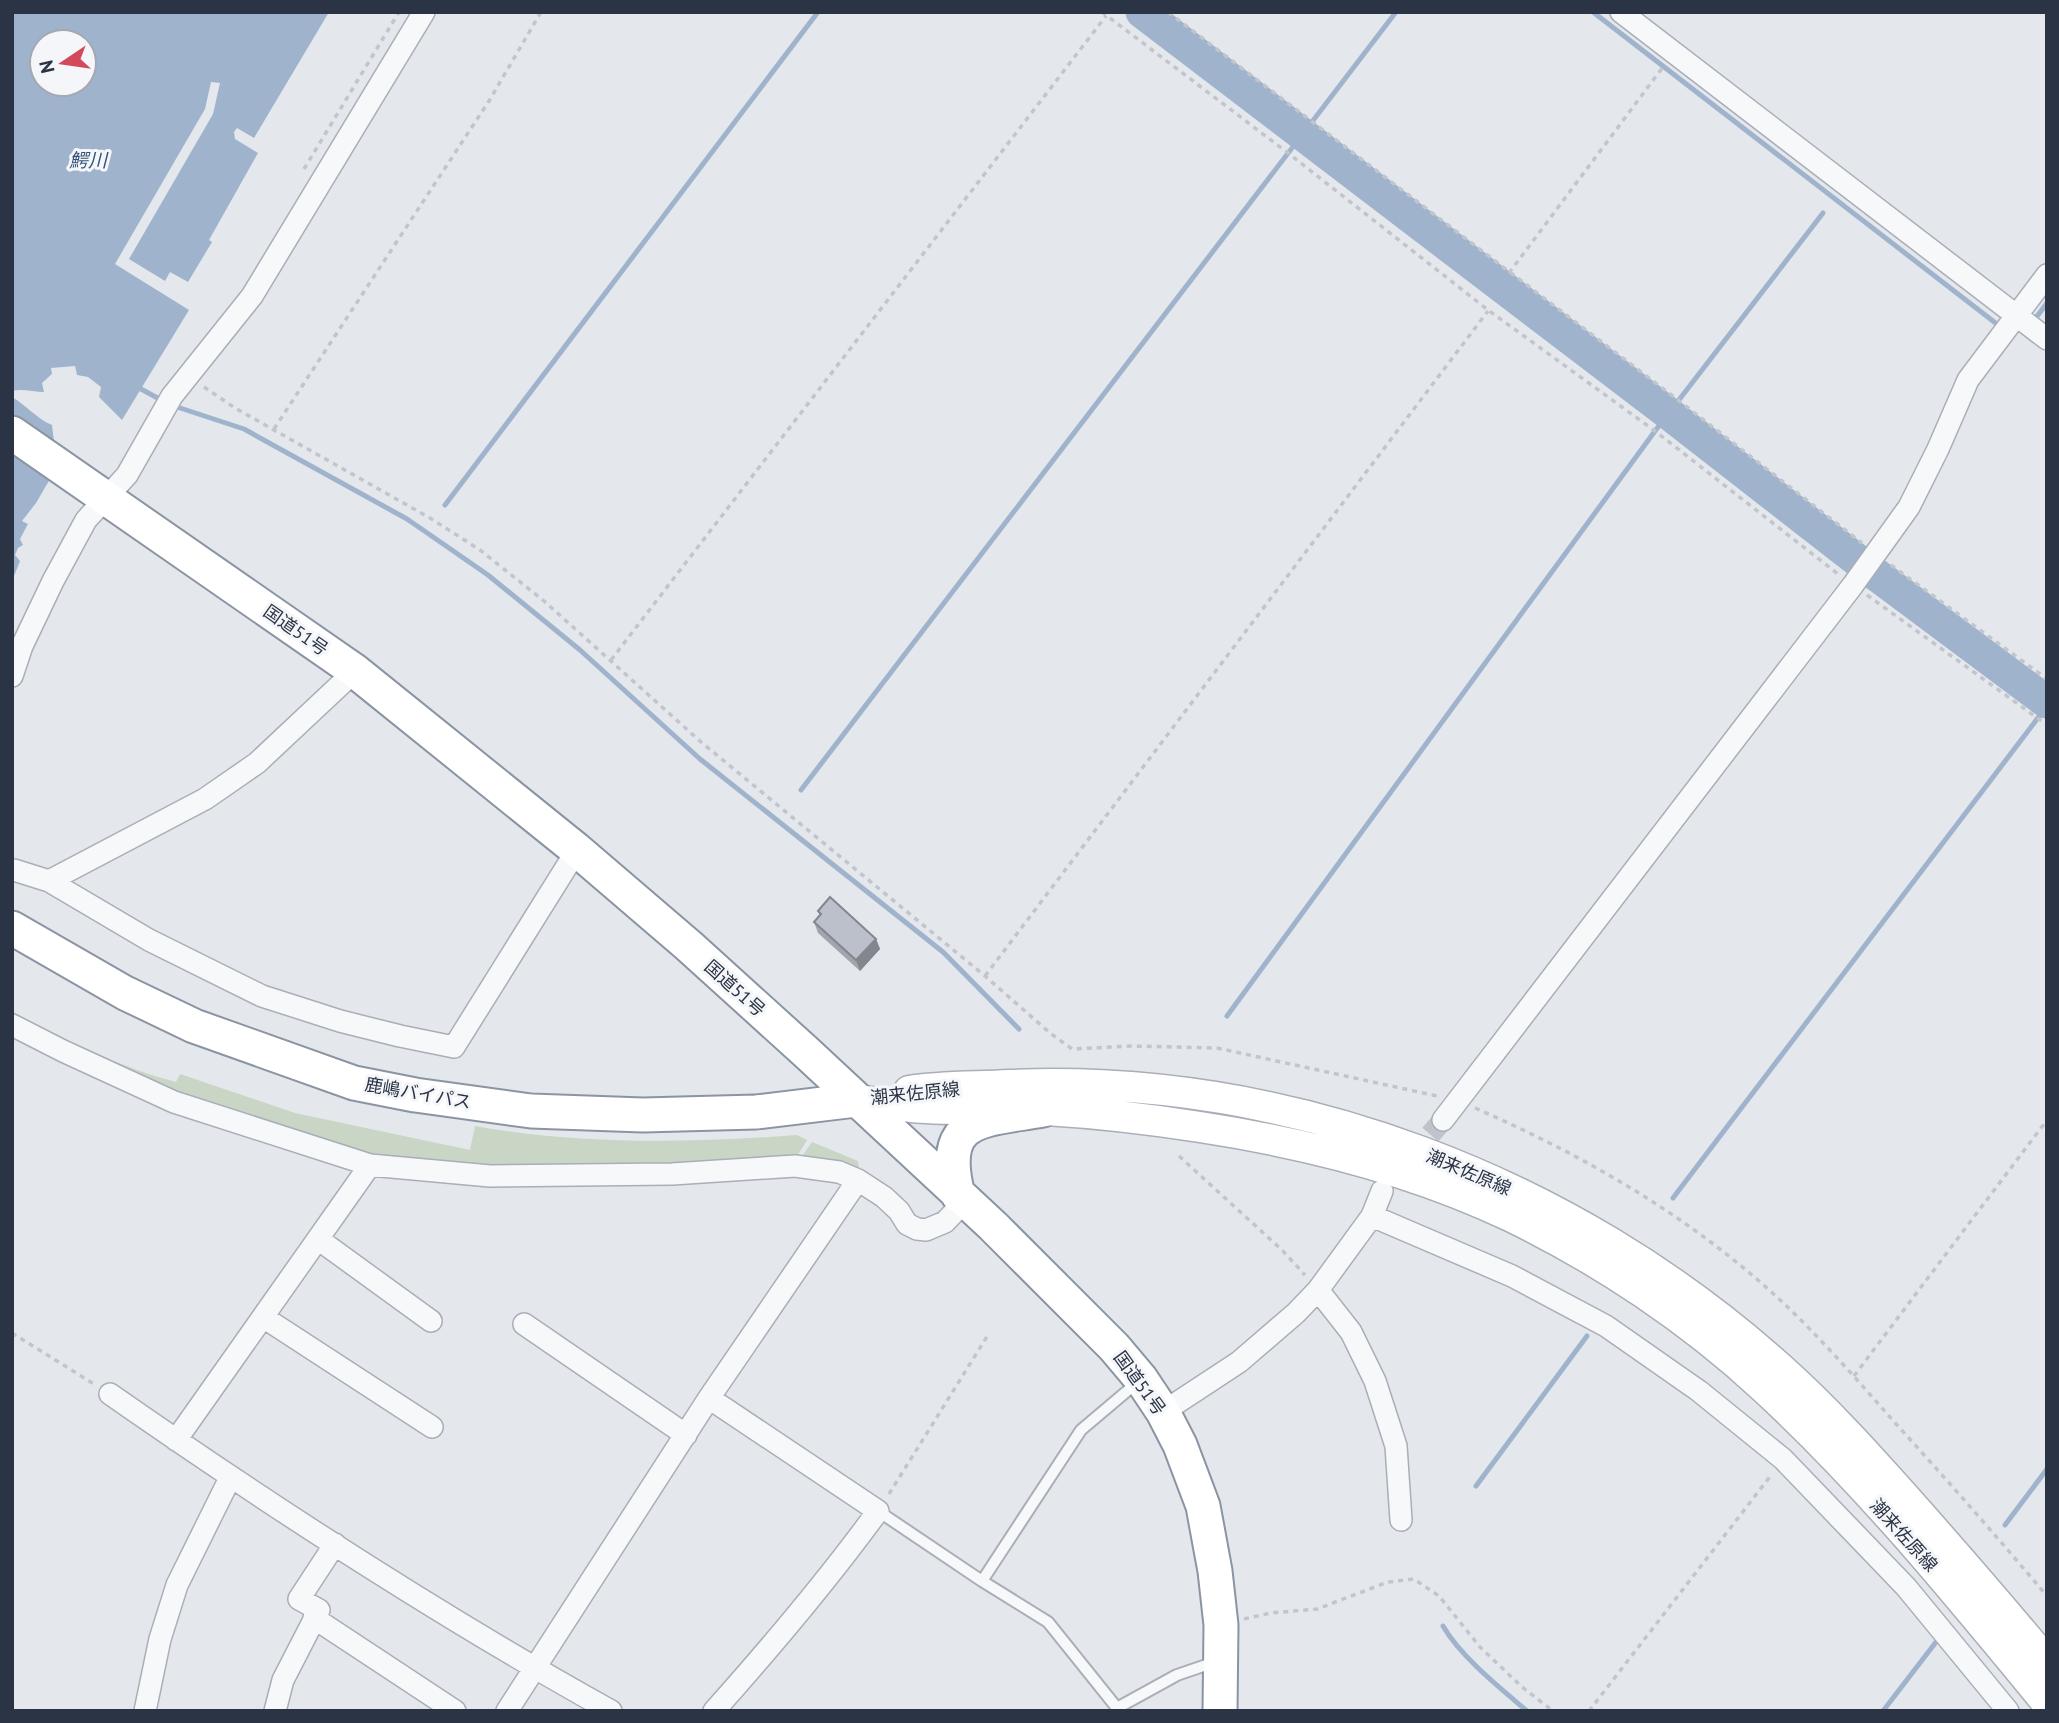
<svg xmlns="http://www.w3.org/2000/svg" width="2059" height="1723" font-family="'PT Sans','Noto Sans JP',sans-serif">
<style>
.green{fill:#c9d6c5}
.water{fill:#9fb4cc;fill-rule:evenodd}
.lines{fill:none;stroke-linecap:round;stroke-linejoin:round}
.stream{stroke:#9fb4cc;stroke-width:5}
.river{stroke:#9fb4cc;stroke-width:33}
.minor-tunnel{stroke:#bfc3cb;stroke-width:21;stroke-dasharray:21 10;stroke-linecap:butt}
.service-casing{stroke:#a9aeb7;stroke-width:14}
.minor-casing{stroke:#a9aeb7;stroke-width:24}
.secondary-casing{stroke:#a9aeb7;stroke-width:33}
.trunk-casing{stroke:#8b94a3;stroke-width:37}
.path{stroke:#c2c5cb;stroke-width:3.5;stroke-dasharray:5 5;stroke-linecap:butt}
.service{stroke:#f7f8fa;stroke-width:10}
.minor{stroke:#f7f8fa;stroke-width:21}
.secondary{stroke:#fff;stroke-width:30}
.trunk{stroke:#fff;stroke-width:33}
.wall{fill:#a1a5ae}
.shaded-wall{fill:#83868d}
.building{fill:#bbc0ca;stroke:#83868d;stroke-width:2}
.labels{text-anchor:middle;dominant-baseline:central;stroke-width:6;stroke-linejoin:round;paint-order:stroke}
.street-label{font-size:18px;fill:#2b3445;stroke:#f4f6f9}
.water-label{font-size:19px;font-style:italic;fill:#34527a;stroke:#f4f6f9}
</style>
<rect width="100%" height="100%" fill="#e4e7ec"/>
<path class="green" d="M12,1011C65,1040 118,1067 176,1082L180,1074L295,1113L470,1150L475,1126C581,1145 690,1143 797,1135L807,1140L796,1158L576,1173L398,1160L364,1153L203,1107L12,1016Z
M812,1142L858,1161L859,1170L835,1161L800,1159Z"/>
<path class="water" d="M12,12H329L254,138L237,128L234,132L235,139L258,153L209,240L212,242L188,282L170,272L165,281L129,259L213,114L220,83L211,82L205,109L115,264L189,310L122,420L99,397L101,387L88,377L77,375L75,366L51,368L52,374L42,383L44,392C33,392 23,388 12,391ZM42,42H84V84H42Z
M12,397C26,405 37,419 52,425L57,467L36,503L22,521L28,524L20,539L23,545L18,548L15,555L20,561L12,581Z"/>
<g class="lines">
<path class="stream" d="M1593,12L2002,328
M2032,323L2047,303
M141,389L163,401
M171,405L244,429L407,519L488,575L580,650L700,759L943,952L1019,1029
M445,505L818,12
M801,790L1396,12
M1227,1016L1655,431L1823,213
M1673,1198L2047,706
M1476,1486L1587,1336
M2005,1525L2047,1469
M1443,1626C1461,1657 1500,1688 1527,1711
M1883,1711L1936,1642"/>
<path class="river" d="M1142,12L1668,413L1866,567L2047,702"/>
<path class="minor-tunnel" d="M1410,1158L1443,1120"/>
<defs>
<path id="service" d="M878,1511L982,1581L1048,1622L1117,1708L1177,1675L1215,1662
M982,1581L1081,1430L1139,1381"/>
<path id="minor" d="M1621,12L2047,339
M12,676L22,646L53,581L86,520L127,475L172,396L252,296L424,12
M14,870L49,881L149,940L262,996L340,1021L400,1036L454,1047L577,850
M49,881L205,799L257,763L355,671
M12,1025L63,1051L174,1102L370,1165L490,1176L672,1174L795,1166L839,1172L858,1180L884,1197L899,1211L907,1224L917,1229L926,1230L945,1222L965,1201
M1443,1120L1853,585L1909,507L1938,449L1968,380L2047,275
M1372,1216L1512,1276L1606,1326L1699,1391L1783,1459L1906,1587L2008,1711
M318,1239L431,1321
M1318,1290L1351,1332L1375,1381L1396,1446L1401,1520
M263,1317L432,1427
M524,1324L686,1435
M110,1394C272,1507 438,1615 611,1711
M709,1398L878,1511C827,1581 772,1646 714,1711
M1163,1412L1239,1362L1296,1313L1318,1290L1372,1216L1382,1191
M176,1440L370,1165
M314,1618L455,1711
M145,1711L160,1639L177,1585L230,1478
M275,1711L283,1680L319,1610L299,1599L335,1544
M507,1711L709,1398L858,1180"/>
<path id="secondary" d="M909,1091C941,1086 976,1087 1009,1085C1290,1073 1572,1181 1780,1368C1827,1410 1869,1457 1911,1504C1957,1556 2002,1608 2047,1662
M856,1100C880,1103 903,1107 926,1108C966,1111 1006,1107 1046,1110C1097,1113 1149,1119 1200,1127C1305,1143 1413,1170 1510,1216C1601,1260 1691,1320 1765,1389C1868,1484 1958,1595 2047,1703"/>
<path id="trunk" d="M12,433L355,671L577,850L689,946L806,1052L993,1226L1114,1347L1141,1379L1163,1412L1180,1445L1203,1506L1215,1571L1221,1625L1220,1711
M12,928L125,993L194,1026L354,1083L415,1095L531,1111L643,1115L756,1112L856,1100
M958,1195C938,1116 982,1121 1043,1110"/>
</defs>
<use href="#service" class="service-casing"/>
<use href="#minor" class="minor-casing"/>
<use href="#secondary" class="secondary-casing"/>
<use href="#trunk" class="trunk-casing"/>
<path class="path" d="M1102,12L1288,153L1488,310L1655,431L1838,574
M1168,12L1678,400L1862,543
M304,169L399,12
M1509,273L1663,67
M204,387L235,408L430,518L480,550L544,601L701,742L985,976L1050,1033L1072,1049L1131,1046L1217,1048L1437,1096
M274,429L489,101L541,12
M1891,565L2047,679
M1867,595L2047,725
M611,660L1106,16
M985,976L1488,311
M1475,1108C1585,1156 1689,1216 1778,1298C1820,1337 1859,1382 1897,1425C1948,1481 1998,1538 2047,1596
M1179,1156L1282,1250L1305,1275
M12,1333L94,1384
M1854,1376L2047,1120
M889,1494L988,1335
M1244,1619L1271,1613L1317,1609L1388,1582L1414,1579L1439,1596L1480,1647L1522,1687L1553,1711
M1589,1711L1772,1474"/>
<use href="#service" class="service"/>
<use href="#minor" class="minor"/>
<use href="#secondary" class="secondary"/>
<use href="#trunk" class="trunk"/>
</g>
<path class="wall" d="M818,911L876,939L880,949L860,971L818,933L814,922L820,916Z"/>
<path class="shaded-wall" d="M876,939L880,949L860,971L856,960Z"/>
<path class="building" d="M830,897L876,939L856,960L814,922L821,914L818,911Z"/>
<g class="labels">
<g class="street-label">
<text transform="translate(296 630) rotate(35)">国道51号</text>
<text transform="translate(735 988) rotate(42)">国道51号</text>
<text transform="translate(418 1093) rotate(10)">鹿嶋バイパス</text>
<text transform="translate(915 1093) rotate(-6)">潮来佐原線</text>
<text transform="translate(1469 1172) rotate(23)">潮来佐原線</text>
<text transform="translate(1140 1383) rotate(54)">国道51号</text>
<text transform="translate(1904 1535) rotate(48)">潮来佐原線</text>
</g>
<g class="water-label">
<text x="88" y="160">鰐川</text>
</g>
</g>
<rect width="2059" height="1723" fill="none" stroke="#2b3445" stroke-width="28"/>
<g transform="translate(63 63) rotate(257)"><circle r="33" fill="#f4f6f9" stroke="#a4a8b1" stroke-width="2"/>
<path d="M0-5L12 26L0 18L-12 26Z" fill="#d1495b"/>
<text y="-10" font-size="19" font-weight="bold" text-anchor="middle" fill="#2b3445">N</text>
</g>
</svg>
